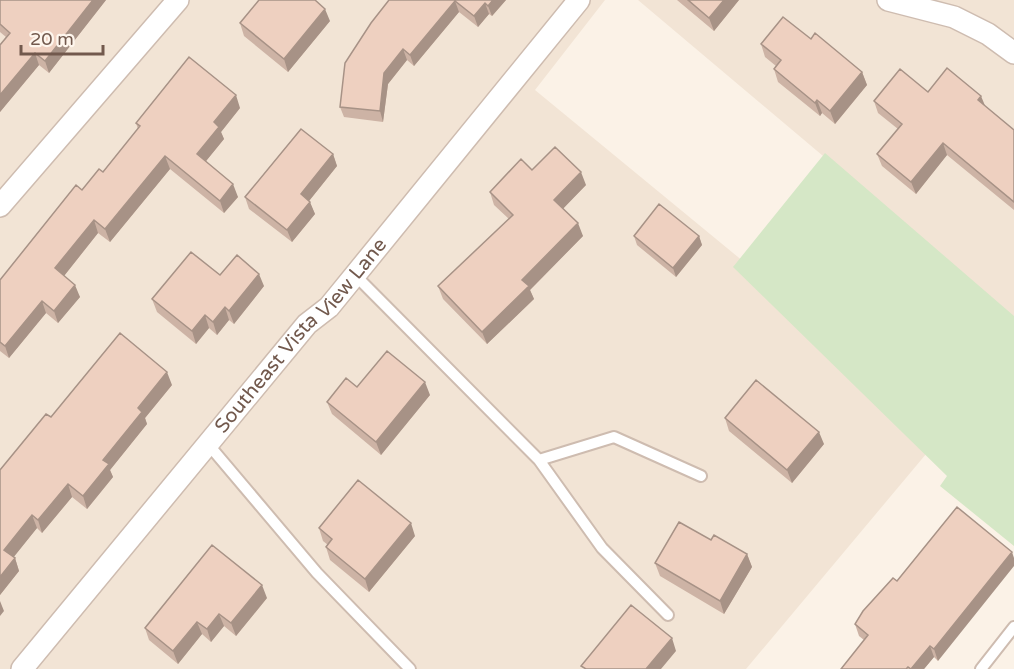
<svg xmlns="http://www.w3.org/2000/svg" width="1014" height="669" font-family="'Varela Round',sans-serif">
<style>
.residential{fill:#f2e4d5}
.green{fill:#d5e7c6}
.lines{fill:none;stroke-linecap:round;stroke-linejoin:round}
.lane-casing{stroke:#cebcb0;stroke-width:14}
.street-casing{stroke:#cebcb0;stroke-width:24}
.lane{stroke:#fff;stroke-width:10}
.street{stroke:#fff;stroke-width:21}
.wall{fill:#cdb3a5}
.shaded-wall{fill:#a79286}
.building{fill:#eed0c0;stroke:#a79286;stroke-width:1.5}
.labels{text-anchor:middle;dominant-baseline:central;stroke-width:4.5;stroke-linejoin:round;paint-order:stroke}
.street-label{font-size:20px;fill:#72594d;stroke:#fef6ed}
</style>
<rect width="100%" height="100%" fill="#fbf2e7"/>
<path class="residential" d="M0,0H605L535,90L947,429L746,669H0Z
M638,0H1014V317Z"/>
<path class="green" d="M825,153L1014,316V546L940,486L947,476L733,267Z"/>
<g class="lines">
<defs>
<path id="lane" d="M355,275L539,460L614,437L701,476
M208,444L317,573L410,669
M539,460L602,548L668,615
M981,669L1014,627"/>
<g id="street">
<path d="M888,0L954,17L988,34L1014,53"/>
<path d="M0,206L178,0"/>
<path id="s1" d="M22,669L307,324L329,307L579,0"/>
</g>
</defs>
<use href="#lane" class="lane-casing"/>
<use href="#street" class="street-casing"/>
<use href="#lane" class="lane"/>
<use href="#street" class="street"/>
</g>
<path class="wall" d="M0,0H106L49,73L39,65L0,112V45L6,37L0,32Z
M389,0H506L492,16L489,14L478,27L459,12L414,66L407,60L388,84L383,122L344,117L340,107Z
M677,0H739L714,31Z
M330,21L288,72L244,36L240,23Z
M811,39L862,72L867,85L835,124L822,113L820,116L778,82L774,69L776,66L765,57L761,44Z
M928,92L985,106L1014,130V210L947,155L916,194L882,166L877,154L898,129L878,113L874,101Z
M240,108L221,132L224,139L206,161L238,197L224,213L170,169L110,242L98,233L64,276L80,297L58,323L46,313L9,358L0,351V280L82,190L103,172L138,129L136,123Z
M333,154L337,166L309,201L315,214L292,242L249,209L245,197Z
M532,170L586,185L563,208L583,236L530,290L534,299L487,344L443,299L438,286L509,219L494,205L490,192Z
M634,236H699L702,245L676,277L637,245Z
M220,275L264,286L234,324L229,320L217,335L209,328L196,344L157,312L152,299Z
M172,385L145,418L147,424L110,470L113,477L87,509L72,497L42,533L37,528L13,557L15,558L19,571L0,595V470L51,417Z
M357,387L430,395L381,455L332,414L327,402Z
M725,418L824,444L792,483L729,431Z
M957,507L938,661L934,657L924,669H841L864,640L859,636L855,624L897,581Z
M319,528L415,536L369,592L330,560L326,547L328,545L323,541Z
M711,540L747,554L752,567L724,614L660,576L655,563Z
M267,598L236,636L224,626L211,642L202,634L178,664L149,640L145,628Z"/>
<path class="shaded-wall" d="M93,0H106L49,73L45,61Z
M493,0H506L492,16L488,6Z
M724,0H739L714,31L709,18Z
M455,1L459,12L414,66L410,55Z
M485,3L489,14L478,27L474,16Z
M325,9L330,21L288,72L284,59Z
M403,49L407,60L388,84L383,122L380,111L384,73Z
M35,53L39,65L0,112V95Z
M862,72L867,85L835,124L830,111Z
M236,95L240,108L221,132L224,139L202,166L197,154L214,122Z
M981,96L986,108L978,100Z
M817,100L822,113L820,116L815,103Z
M943,143L947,155L916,194L911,182Z
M333,154L337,166L305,206L301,194Z
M165,156L170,169L110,242L105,229Z
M581,172L586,185L559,213L554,200Z
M233,184L238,197L224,213L220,201Z
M310,202L315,214L292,242L287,230Z
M94,220L98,233L60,281L55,268Z
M578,223L583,236L530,290L534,299L487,344L482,332L522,280Z
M699,236L702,245L676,277L673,268Z
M259,274L264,286L234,324L229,311Z
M75,285L80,297L58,323L54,311Z
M42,301L46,313L9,358L5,346Z
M225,307L229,320L217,335L213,322Z
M205,315L209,328L196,344L192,331Z
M167,372L172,385L145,418L147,424L110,470L113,477L87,509L83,496L103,460L138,408Z
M425,382L430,395L381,455L376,442Z
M819,432L824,444L792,483L787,470Z
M68,484L72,497L42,533L38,520Z
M32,515L37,528L9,563L4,550Z
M411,523L415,536L369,592L365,579Z
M1012,552L1014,558V566L938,661L934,649Z
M747,554L752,567L724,614L720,601Z
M15,558L19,571L0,595V577Z
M262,585L267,598L236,636L231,623Z
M0,601L4,611L0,616Z
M219,614L224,626L211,642L207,629Z
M197,622L202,634L178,664L173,651Z
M672,638L676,651L661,669H646Z
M930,646L934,657L924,669H911Z"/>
<path class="building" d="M0,0H93L45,61L35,53L0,95V45L10,33L0,24Z
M259,0H315L325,9L284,59L240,23Z
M389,0H493L488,6L485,3L474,16L455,1L410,55L403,49L384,73L380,111L340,107L345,63L371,23Z
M688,0H724L709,18Z
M783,17L811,39L815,33L862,72L830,111L817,100L815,103L774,69L781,60L761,44Z
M189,57L236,95L214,122L219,127L197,154L233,184L220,201L165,156L105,229L94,220L55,268L75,285L54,311L42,301L5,346L0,342V280L76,185L82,190L99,169L103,172L140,126L136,123Z
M947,68L981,96L978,100L1014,130V202L943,143L911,182L877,154L902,124L874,101L900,69L928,92Z
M301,129L333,154L301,194L310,202L287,230L245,197Z
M555,147L581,172L554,200L578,223L522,280L529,286L482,332L438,286L513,215L490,192L521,159L532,170Z
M659,204L699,236L673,268L634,236Z
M191,252L220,275L237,255L259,274L229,311L225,307L213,322L205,315L192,331L152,299Z
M120,333L167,372L138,408L142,412L103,460L109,464L83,496L68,484L38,520L32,515L4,550L15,558L0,577V470L46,414L51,417Z
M387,351L425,382L376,442L327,402L346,378L357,387Z
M756,380L819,432L787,470L725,418Z
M358,480L411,523L365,579L326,547L332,539L319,528Z
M957,507L1012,552L934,649L930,646L911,669L908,667L906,669H841L868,635L855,624L863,611L893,578L897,581Z
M679,522L711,540L714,535L747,554L720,601L655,563Z
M212,545L262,585L231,623L219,614L207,629L197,622L173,651L145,628Z
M631,605L672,638L646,669H586L581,666Z"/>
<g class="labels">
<g class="street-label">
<text stroke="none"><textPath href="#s1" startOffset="435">Southeast Vista View Lane</textPath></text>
</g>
</g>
<path d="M21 45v9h82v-9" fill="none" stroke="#72594d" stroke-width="3"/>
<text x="30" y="45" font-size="18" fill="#72594d" stroke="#fef6ed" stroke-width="4.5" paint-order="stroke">20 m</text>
</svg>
